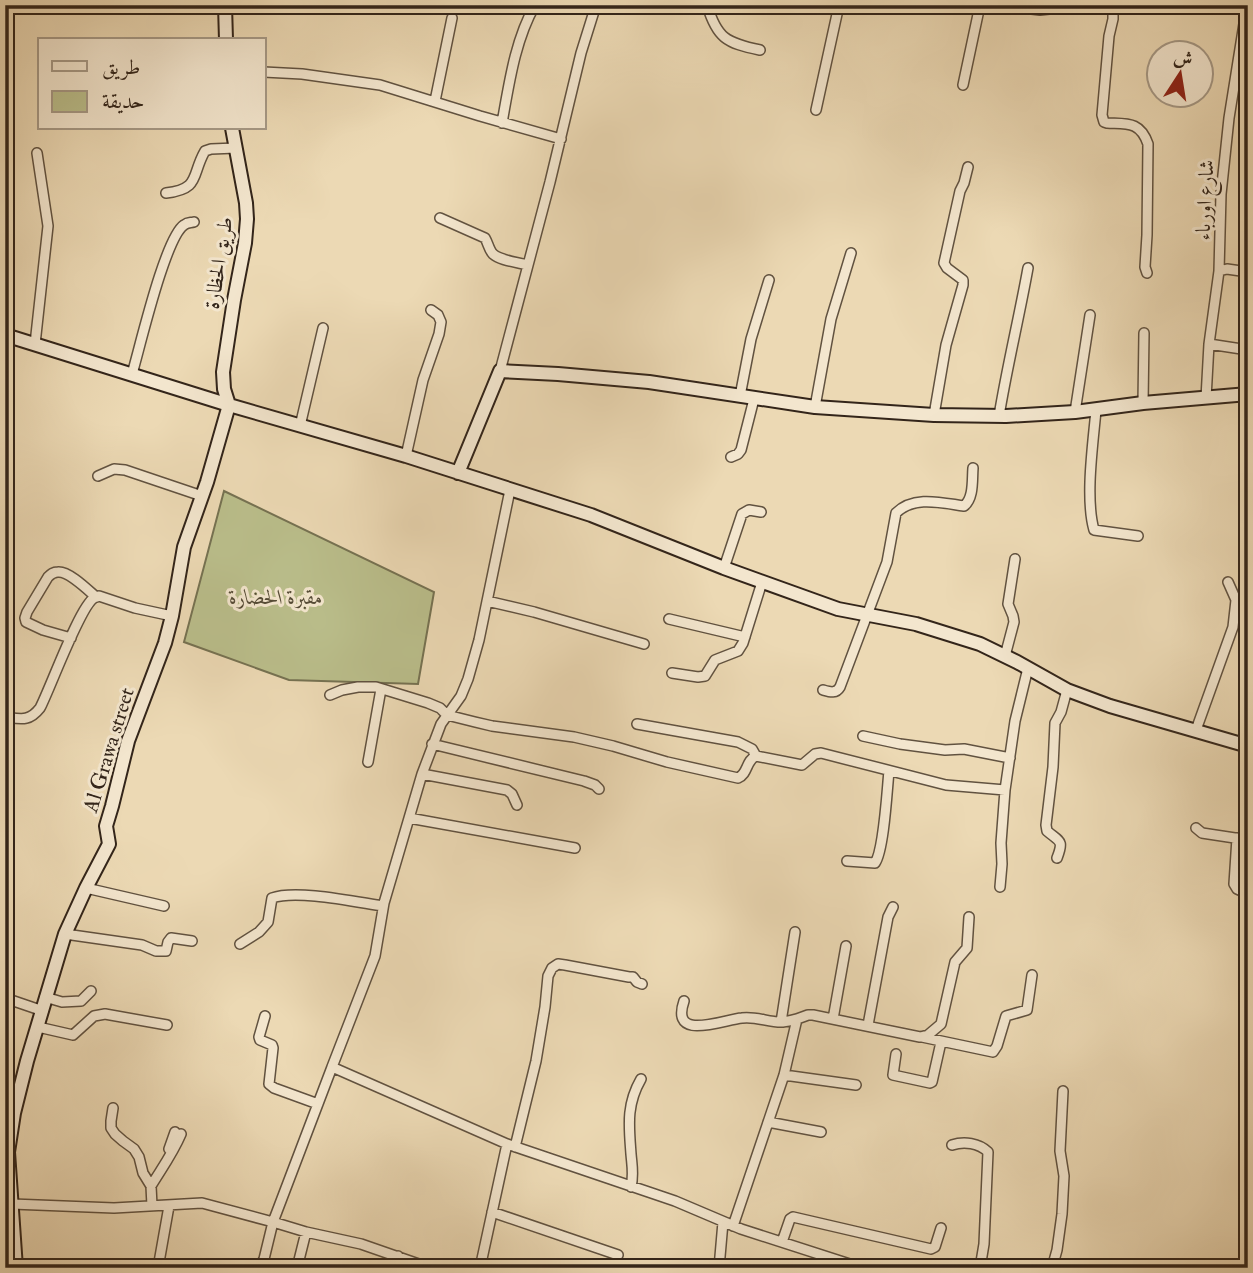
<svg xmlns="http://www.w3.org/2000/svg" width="1253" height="1273" font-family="'IM FELL Double Pica',Amiri,serif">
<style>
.green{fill:#babe8b;stroke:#767252;stroke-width:2}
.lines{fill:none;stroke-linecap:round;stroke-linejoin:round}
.street-casing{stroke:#615240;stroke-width:12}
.secondary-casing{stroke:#33251a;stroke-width:16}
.street{stroke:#f3e6ce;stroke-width:9}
.secondary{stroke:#f3e6ce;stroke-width:12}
.labels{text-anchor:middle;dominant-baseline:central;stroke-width:6;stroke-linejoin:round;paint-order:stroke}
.street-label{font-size:21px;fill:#33251a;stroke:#f3e6ce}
.park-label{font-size:21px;font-style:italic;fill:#554b36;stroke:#f3e6ce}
</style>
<rect width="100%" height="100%" fill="#ecd9b4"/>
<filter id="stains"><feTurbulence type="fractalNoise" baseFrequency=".00286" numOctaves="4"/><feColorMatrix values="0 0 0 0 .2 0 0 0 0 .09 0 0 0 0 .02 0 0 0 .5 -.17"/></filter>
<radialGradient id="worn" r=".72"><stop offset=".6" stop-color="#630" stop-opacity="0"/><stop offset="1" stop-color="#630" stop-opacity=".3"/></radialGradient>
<path class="green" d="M224,491L434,592L418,684L289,680L184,642Z"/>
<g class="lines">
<defs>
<path id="street" d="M707,5C717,38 726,43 760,50
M997,5L1040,10L1068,7L1108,5
M1113,5V19L1109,36L1102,115L1104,122L1107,123C1127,124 1140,121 1148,144L1147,235L1145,267L1147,273
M264,72L302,74L380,85L480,116L561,139
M963,85L980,5
M435,101L452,18
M816,110L839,5
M502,123C509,84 515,40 535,5
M166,193C201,189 191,175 205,151L211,149L236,148
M440,218L485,238C488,243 489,250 493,254C501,261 517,262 527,265
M1219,271L1227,269L1248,272
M35,344L48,226L37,153
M1209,344L1248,350
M500,371L550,182L581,53L596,5
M132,374C140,347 165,238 184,225C188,222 190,223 194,222
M740,396L751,339L769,280
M1206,398L1209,344L1219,271L1221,194L1229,118L1247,5
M1143,403L1144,333
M815,407L831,319L851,253
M1096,410C1093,444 1085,498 1094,530L1138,536
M1075,412L1090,315
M934,415L946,345L963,285V280L947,268L944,263L960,191L964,183L968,167
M999,416C1007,367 1019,318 1028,268
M300,426L323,328
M406,456L423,380L439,334L441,322L438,315L431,310
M731,457L738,454L741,450L754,399
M98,476L114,469L125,470L202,496
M510,490L479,640L468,679L461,696L441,724L422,774L384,903L375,956L332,1067L507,1144L675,1201L741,1229L862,1268
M5,510L8,511
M724,568L742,514L749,510L761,512
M487,601L534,612L644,644
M669,619L745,637
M71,638L43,630L26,622L25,618L27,612L48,577C51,574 53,572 58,572C69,571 88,590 96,597
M1005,656L1014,622L1013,616L1008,604L1015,559
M672,673L698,677L705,676L715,660L738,651L743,643L762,582
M823,690C830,692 836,694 840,687L887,562L896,513C914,495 942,503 964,506C974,498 972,480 973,468
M330,695L342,690L358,687H376L428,703L440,708L447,715L475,722L492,726L574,737L613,746L667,762L738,778C748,774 746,760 756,756L802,765L815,754L821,753L946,785L1005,790L1015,721L1028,668
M5,717C21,719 29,722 40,708C50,689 80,606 94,598C96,597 98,597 99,596L135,608L172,616
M637,724L738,742L752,749L756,756
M1196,730L1233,627L1236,600L1228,582
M863,736L900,744L945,750L964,749L1010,758
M432,744L584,781L595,785L599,789
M368,762L381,689
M422,774L507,790L512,794L517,805
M409,818L575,848
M1196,828L1202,833L1248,840
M1237,838L1234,884L1237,889L1248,894
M1057,858C1064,840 1060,842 1047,831L1046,825L1053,767L1055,723L1061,712L1067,690
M847,861L875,863C884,850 887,790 889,771
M1000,887L1002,864L1001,843L1005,790
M86,888L164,906
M65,934L142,945L156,951H166L168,942L171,938L192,941
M240,944L259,932L268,922L272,898C296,889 356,902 383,906
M45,997L62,1002L81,1001L91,991
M5,998L43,1011
M684,1001C670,1042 722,1020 742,1018C755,1016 768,1022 781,1022C786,1022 792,1020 797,1019
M265,1016L259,1037L260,1040L272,1045L273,1048L269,1084L274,1088L318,1104
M833,1019L846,946
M781,1022L795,932
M868,1025L888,917L893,907
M38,1027L73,1035L94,1016L105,1014L167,1025
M922,1037L993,1052L997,1046L1006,1016L1027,1010L1032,975
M896,1054L893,1075L930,1083L932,1082L941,1042
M332,1067L273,1222L306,1232L361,1244L430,1268
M784,1075L856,1085
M113,1108L111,1121V1128L115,1134L123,1141L134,1149L139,1157L143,1173L151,1186L152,1206
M768,1122L821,1132
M952,1145C964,1141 979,1143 988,1152L984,1244L980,1268
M515,1147L536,1061L545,1007L548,976L552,968L558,964L565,965L629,977H633L637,982L642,984
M169,1149L175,1132
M151,1186C162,1168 173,1153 181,1134
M631,1187C634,1175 632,1166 631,1154C629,1126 626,1105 641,1079
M12,1204L114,1208L202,1203L273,1222L264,1259L259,1268
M492,1212L618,1255
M733,1226L784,1075L797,1019L808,1015H813L920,1037L928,1035L941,1024L955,962L967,948L969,917
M782,1242L790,1219L793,1217L931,1249L935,1247L941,1228
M158,1268L169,1206
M297,1268L306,1232
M398,1268V1256
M480,1268L507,1144
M719,1268L723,1222
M817,1268L821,1255
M1052,1268L1057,1250L1062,1214L1064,1176L1060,1151L1063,1091"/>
<path id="secondary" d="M225,5L226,40
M5,335L229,405L406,456L591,515L724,568L838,609L916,624L980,644L1017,662L1067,690L1110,706L1248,746
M458,473L500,371L558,374L649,382L815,407L934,415L1006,416L1075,412L1143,403L1248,394
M16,1268L8,1152L14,1113L27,1061L65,934L86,888L109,844L106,826L112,806L128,741L165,643L172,616L184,547L207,482L229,405L224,389L223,372L234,300L245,243L247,219L246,203L232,128"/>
</defs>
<use href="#street" class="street-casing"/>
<use href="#secondary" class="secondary-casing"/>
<use href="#street" class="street"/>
<use href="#secondary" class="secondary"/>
</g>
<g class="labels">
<g class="street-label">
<text transform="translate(1205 200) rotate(-87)">شارع اورباء</text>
<text transform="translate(219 263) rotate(-81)">طريق الحظارة</text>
<text transform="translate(109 750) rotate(-73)">Al Grawa street</text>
</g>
<g class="park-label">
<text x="276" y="597">مقبرة الحضارة</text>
</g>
</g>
<rect width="1253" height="1273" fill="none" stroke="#ecd9b4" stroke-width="28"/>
<rect x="7" y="7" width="1239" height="1259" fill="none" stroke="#33251a" stroke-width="3.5"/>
<rect x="14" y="14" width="1225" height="1245" fill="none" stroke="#33251a" stroke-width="2"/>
<rect x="38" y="38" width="228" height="91" fill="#f3e6ce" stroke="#a69986" stroke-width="2"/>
<rect x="52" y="61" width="35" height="10" fill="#f3e6ce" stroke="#a69986" stroke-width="2"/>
<text x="102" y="74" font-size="21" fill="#33251a">طريق</text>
<rect x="52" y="91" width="35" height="21" fill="#babe8b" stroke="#a69986" stroke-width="2"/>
<text x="102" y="108" font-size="21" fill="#33251a">حديقة</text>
<g transform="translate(1180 74) rotate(12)"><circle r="33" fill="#f3e6ce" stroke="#a69986" stroke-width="2"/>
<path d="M0-5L12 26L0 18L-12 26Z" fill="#8f2418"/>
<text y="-10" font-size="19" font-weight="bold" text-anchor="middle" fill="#33251a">ش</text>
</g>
<rect width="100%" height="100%" filter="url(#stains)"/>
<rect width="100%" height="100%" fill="url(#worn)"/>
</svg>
